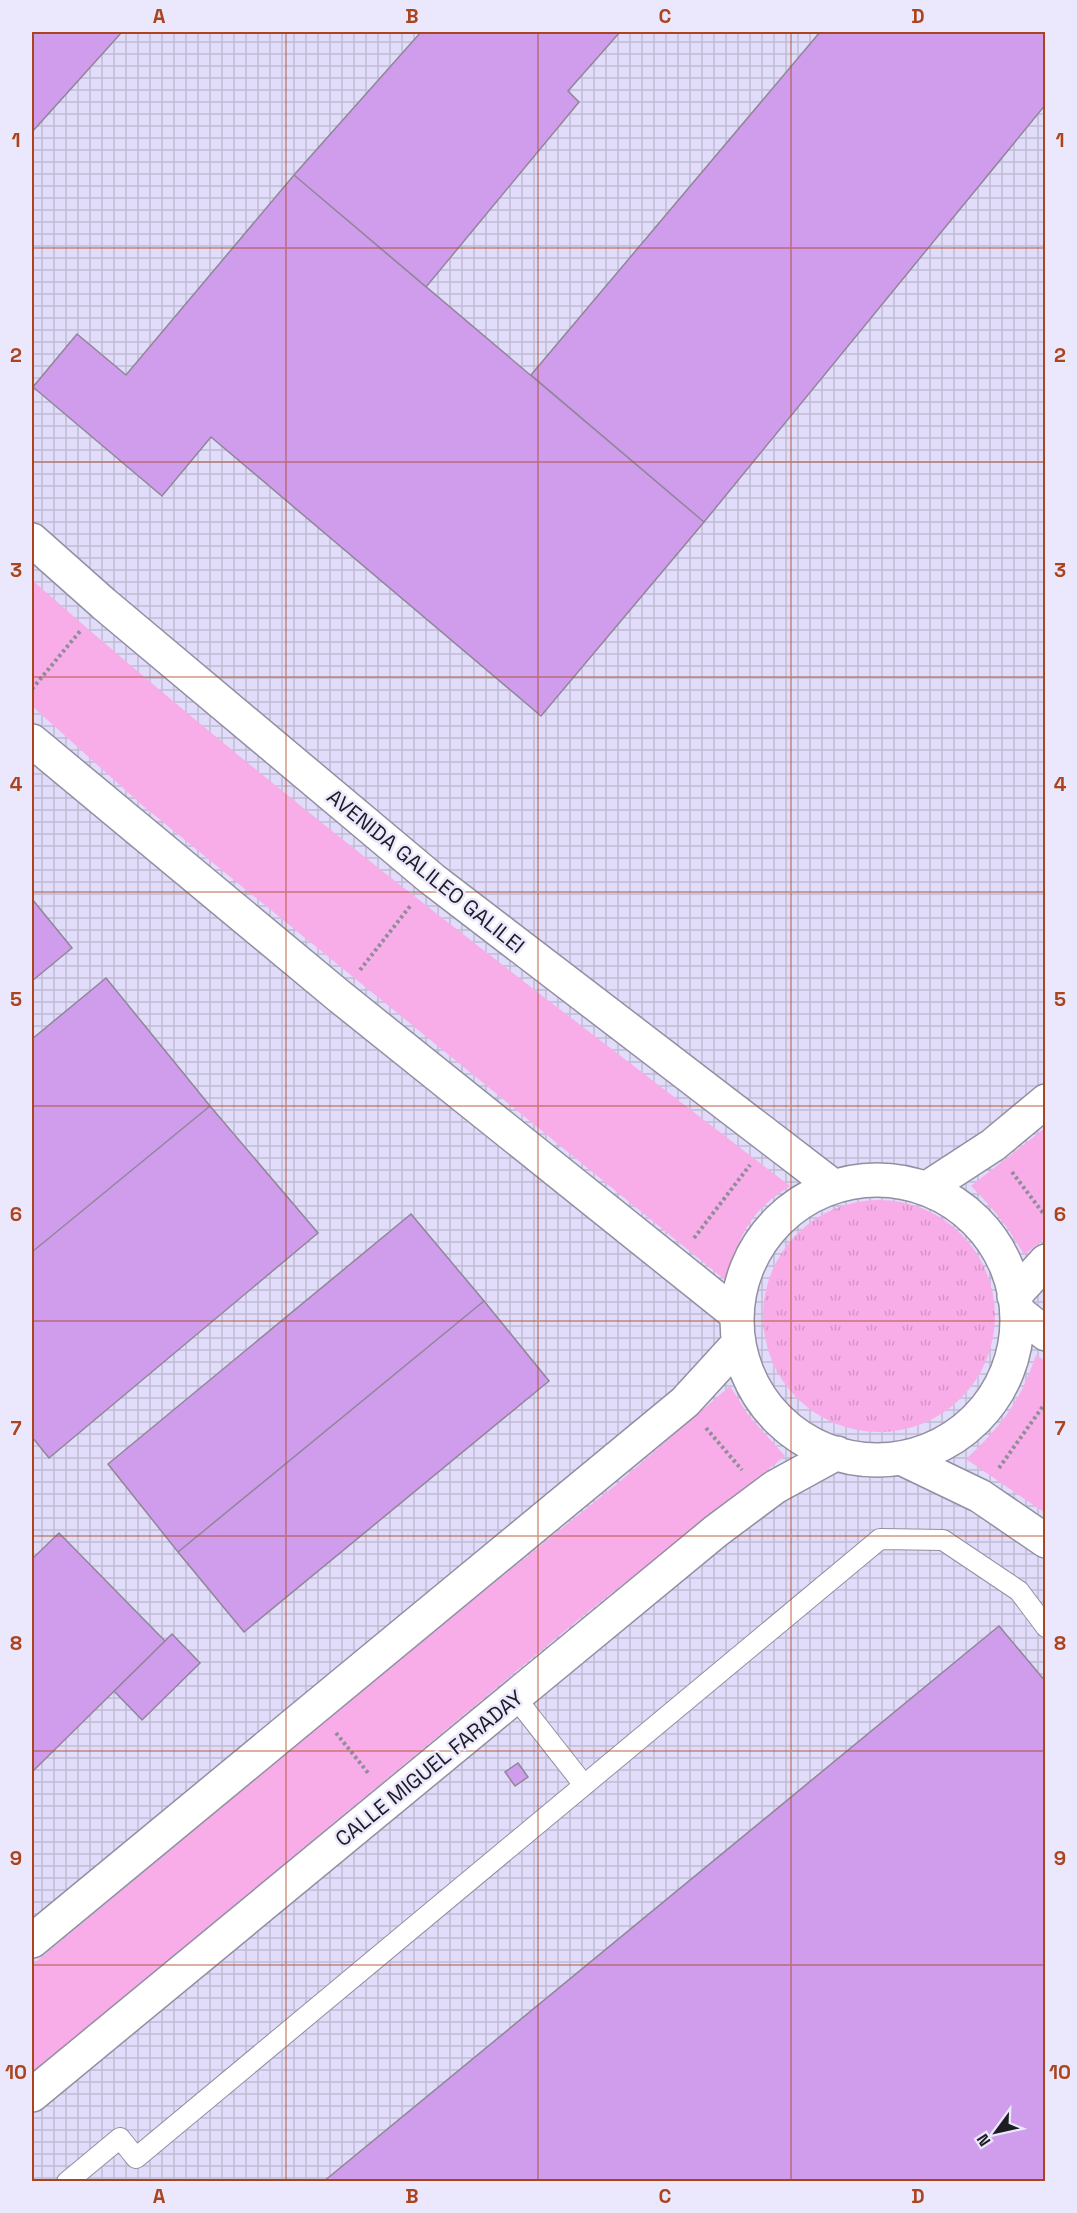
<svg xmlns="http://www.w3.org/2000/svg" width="1077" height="2213" font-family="'Space Grotesk',sans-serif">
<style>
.industrial{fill:url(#industrial-grid)}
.grass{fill:url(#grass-tufts)}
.park{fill:#f9ade8}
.building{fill:#cf9dec;stroke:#918698;stroke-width:1.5}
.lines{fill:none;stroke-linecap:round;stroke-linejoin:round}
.lane-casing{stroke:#918fa2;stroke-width:22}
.street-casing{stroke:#918fa2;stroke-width:36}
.path{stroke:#8f8d9c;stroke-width:4;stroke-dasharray:3 3;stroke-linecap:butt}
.lane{stroke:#fff;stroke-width:20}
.street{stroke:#fff;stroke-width:33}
.grid{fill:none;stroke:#ab441d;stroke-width:1.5;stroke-opacity:0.55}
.labels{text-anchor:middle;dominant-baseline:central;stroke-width:5;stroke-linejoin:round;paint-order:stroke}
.street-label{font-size:21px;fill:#1d1c23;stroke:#ebe8fd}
.neatline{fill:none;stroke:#ab441d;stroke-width:2}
.grid-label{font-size:20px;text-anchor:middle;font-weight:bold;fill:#ab441d}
</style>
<defs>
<pattern id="industrial-grid" width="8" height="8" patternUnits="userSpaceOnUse" patternTransform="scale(1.5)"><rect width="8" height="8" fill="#e0dcf9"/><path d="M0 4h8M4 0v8" fill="none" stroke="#c0bcd5"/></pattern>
<pattern id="grass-tufts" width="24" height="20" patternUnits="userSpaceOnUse" patternTransform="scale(1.5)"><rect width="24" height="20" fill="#f9ade8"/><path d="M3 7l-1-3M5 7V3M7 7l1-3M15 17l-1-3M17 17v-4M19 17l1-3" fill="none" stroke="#d594c7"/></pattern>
</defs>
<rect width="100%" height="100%" fill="#ebe8fd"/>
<path class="industrial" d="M32,32H1045V2181H32Z"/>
<path class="grass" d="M763 1316a116 116 0 1 1 232 0a116 116 0 1 1-232 0Z"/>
<path class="park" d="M32,580C274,794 534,989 790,1186C748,1212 741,1235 725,1280L142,805L32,706Z
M1045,1128V1238L1024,1255C1010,1229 992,1207 971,1186Z
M1036,1355L1045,1361V1513L966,1459C1002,1425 1020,1402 1036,1355Z
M730,1386L749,1416L785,1456L584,1615L32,2073V1965L396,1662L618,1483Z"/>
<path class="building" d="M32,32H122L32,132Z
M421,32H620L568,91L579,102L426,287L294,175Z
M820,32H1046V104L704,522L531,375Z
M294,175L704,522L541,716L211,437L162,496L33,387L77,334L126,375Z
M32,899L72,948L32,981Z
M106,978L210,1106L32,1252V1039Z
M210,1106L318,1233L49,1458L32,1437V1252Z
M411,1214L484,1301L178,1552L108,1464Z
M484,1301L549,1381L244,1632L178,1552Z
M59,1533L165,1641L32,1772V1559Z
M999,1626L1046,1682V2182H323Z
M172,1634L200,1663L142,1720L114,1691Z
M518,1763L528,1777L515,1786L505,1772Z"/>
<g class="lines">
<defs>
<path id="lane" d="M515,1697L584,1785
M67,2182L120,2138L136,2158L880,1539L943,1540L1019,1591L1046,1627"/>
<path id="street" d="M32,540L104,604L432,879L833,1186
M32,741L339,996L737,1315
M737 1320a140 140 0 1 1 280 0a140 140 0 1 1-280 0Z
M927,1188L993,1145L1046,1101
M1014,1296L1046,1261
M1017,1311L1046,1334
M903,1459L980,1496L1046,1541
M32,1941L685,1402L738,1344
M32,2095L716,1531L775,1487L837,1453"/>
</defs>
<use href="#lane" class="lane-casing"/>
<use href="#street" class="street-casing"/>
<path class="path" d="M32,689L81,630
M360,970L411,905
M1012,1172L1046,1217
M694,1238L750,1165
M706,1428L742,1470
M999,1468L1046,1402
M336,1733L369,1774"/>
<use href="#lane" class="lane"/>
<use href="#street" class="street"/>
</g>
<path class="grid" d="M286,32V2182M538,32V2182M791,32V2182M32,248H1046M32,462H1046M32,677H1046M32,892H1046M32,1106H1046M32,1321H1046M32,1536H1046M32,1751H1046M32,1965H1046"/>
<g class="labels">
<g class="street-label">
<text transform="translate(426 871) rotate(39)">AVENIDA GALILEO GALILEI</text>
<text transform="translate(429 1768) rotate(-39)">CALLE MIGUEL FARADAY</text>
</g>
</g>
<rect width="1077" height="2213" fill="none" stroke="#ebe8fd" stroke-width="66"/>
<g transform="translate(996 2132) rotate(237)" stroke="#ebe8fd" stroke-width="4.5" paint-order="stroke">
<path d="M0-4.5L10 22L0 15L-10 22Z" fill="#1d1c23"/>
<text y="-9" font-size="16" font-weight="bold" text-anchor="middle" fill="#1d1c23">N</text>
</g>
<rect x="33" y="33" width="1011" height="2147" class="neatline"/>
<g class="grid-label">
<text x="159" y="23">A</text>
<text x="412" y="23">B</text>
<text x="665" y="23">C</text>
<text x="918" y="23">D</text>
<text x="16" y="147">1</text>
<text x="1060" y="147">1</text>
<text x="16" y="362">2</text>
<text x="1060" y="362">2</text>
<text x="16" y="577">3</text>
<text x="1060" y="577">3</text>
<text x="16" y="791">4</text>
<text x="1060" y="791">4</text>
<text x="16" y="1006">5</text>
<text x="1060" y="1006">5</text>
<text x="16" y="1221">6</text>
<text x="1060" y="1221">6</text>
<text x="16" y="1435">7</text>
<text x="1060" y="1435">7</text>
<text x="16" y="1650">8</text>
<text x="1060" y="1650">8</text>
<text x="16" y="1865">9</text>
<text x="1060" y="1865">9</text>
<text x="16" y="2079">10</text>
<text x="1060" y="2079">10</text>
<text x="159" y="2203">A</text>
<text x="412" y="2203">B</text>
<text x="665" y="2203">C</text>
<text x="918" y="2203">D</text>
</g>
</svg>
